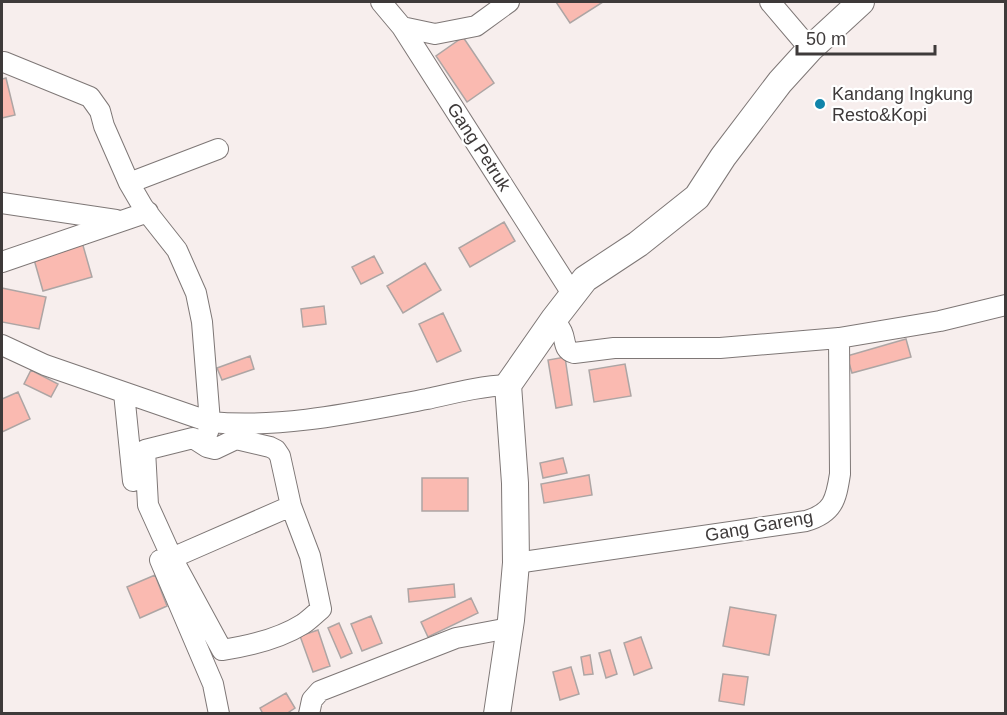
<svg xmlns="http://www.w3.org/2000/svg" width="1007" height="715" font-family="Helvetica,sans-serif">
<style>
.building{fill:#fabab1;stroke:#ada5a4;stroke-width:1.5}
.lines{fill:none;stroke-linecap:round;stroke-linejoin:round}
.minor-casing{stroke:#7e7776;stroke-width:22}
.tertiary-casing{stroke:#7e7776;stroke-width:28}
.minor{stroke:#fff;stroke-width:20}
.tertiary{stroke:#fff;stroke-width:26}
.poi-dot{fill:#1084aa;stroke:#fff;stroke-width:2}
.labels{text-anchor:middle;dominant-baseline:central;stroke-width:4.5;stroke-linejoin:round;paint-order:stroke}
.poi-label{font-size:18px;fill:#3e3a3a;stroke:#fff;text-anchor:start}
.street-label{font-size:18px;fill:#3e3a3a;stroke:#fff}
</style>
<rect width="100%" height="100%" fill="#f7eeed"/>
<path class="building" d="M556,2H603L570,23Z
M463,37L494,83L467,102L436,56Z
M6,78L15,115L2,118V79Z
M504,222L515,241L470,267L459,248Z
M82,242L92,277L43,291L33,256Z
M374,256L383,273L361,284L352,267Z
M425,263L441,290L403,313L387,286Z
M2,288L46,297L39,329L2,322Z
M324,306L326,324L303,327L301,309Z
M443,313L461,351L437,362L419,324Z
M906,339L911,357L852,373L847,356Z
M250,356L254,369L222,380L217,368Z
M565,357L572,405L556,408L548,360Z
M625,364L631,396L594,402L589,370Z
M31,370L58,384L51,397L24,384Z
M18,392L30,419L2,432V399Z
M563,458L567,473L543,478L540,463Z
M589,475L592,495L544,503L541,484Z
M422,478H468V511H422Z
M155,575L167,606L140,618L127,587Z
M454,584L455,597L409,602L408,589Z
M471,598L478,613L428,637L421,622Z
M730,607L776,615L769,655L723,646Z
M371,616L382,643L362,651L351,624Z
M339,623L352,653L341,658L328,628Z
M318,630L330,666L313,672L300,636Z
M641,637L652,668L634,675L624,643Z
M610,650L617,674L606,678L599,653Z
M590,655L593,674L584,675L581,657Z
M571,667L579,694L560,700L553,672Z
M723,674L748,677L744,705L719,701Z
M286,693L295,708L286,714H263L260,708Z"/>
<g class="lines">
<defs>
<path id="minor" d="M381,2L402,27L573,295
M770,2L810,49
M402,27L435,34L476,26L509,2
M4,62L90,97L100,111L104,126L129,183L143,207L177,250L196,293L202,322L210,422L208,432
M129,183L218,149
M2,203L116,220
M2,262L148,212
M554,319C557,323 560,328 562,332C566,341 563,350 574,353L614,348H720L839,338L940,321L1006,305
M2,345L45,365L210,422C282,429 357,412 427,399C454,393 481,386 508,385
M124,393L133,481
M236,439L215,449L207,447L193,438L145,450L148,505L172,558L222,650C249,646 279,639 303,624C309,620 315,614 321,609L310,556L291,506
M172,558L291,506L280,456L276,450L270,447L236,439L238,425
M160,560L213,684L219,714
M516,563L806,521C833,513 836,500 840,474L839,338
M309,714L312,700L320,691L456,638L509,628"/>
<path id="tertiary" d="M497,714L511,620L516,563L515,483L508,385L554,319L585,279L638,244L697,197L723,157L780,82L810,49L861,2"/>
</defs>
<use href="#minor" class="minor-casing"/>
<use href="#tertiary" class="tertiary-casing"/>
<use href="#minor" class="minor"/>
<use href="#tertiary" class="tertiary"/>
</g>
<circle class="poi-dot" cx="820" cy="104" r="6"/>
<g class="labels">
<g class="poi-label">
<text x="832" y="94">Kandang Ingkung<tspan x="832" dy="21">Resto&amp;Kopi</tspan></text>
</g>
<g class="street-label">
<text transform="translate(479 147) rotate(57)">Gang Petruk</text>
<text transform="translate(759 526) rotate(-10)">Gang Gareng</text>
</g>
</g>
<rect width="1007" height="715" fill="none" stroke="#3e3a3a" stroke-width="6"/>
<path d="M797 45v9h138v-9" fill="none" stroke="#3e3a3a" stroke-width="3"/>
<text x="806" y="45" font-size="18" fill="#3e3a3a" stroke="#ffffff" stroke-width="4.5" paint-order="stroke">50 m</text>
</svg>
